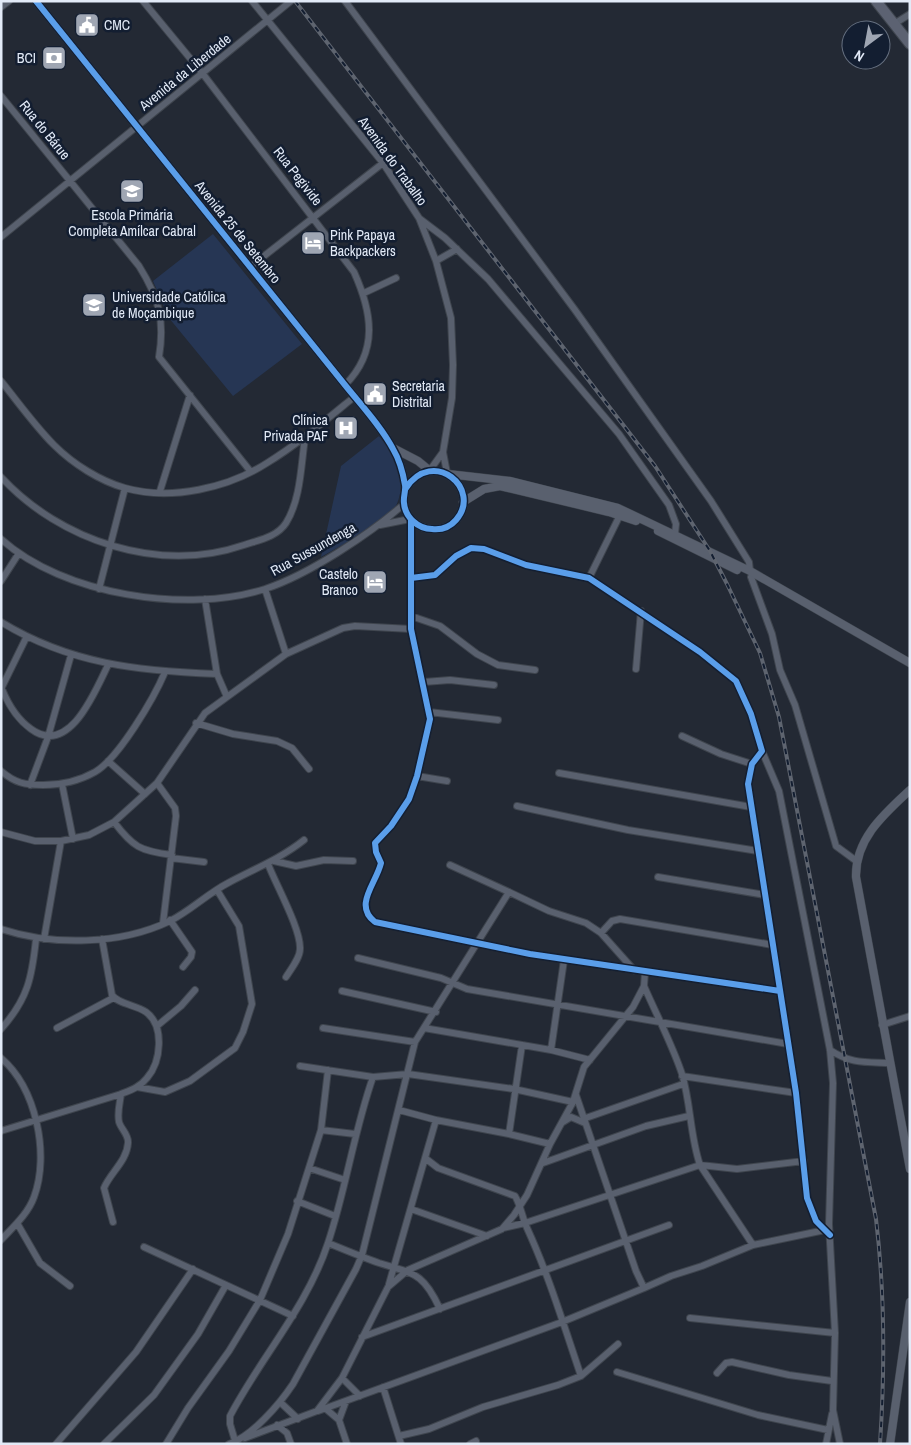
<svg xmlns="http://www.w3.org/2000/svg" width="911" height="1445" font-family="'Archivo Narrow',sans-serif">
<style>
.green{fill:#263654}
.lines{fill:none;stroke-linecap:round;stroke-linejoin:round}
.minor-casing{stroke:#3f454e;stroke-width:8}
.tertiary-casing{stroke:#3f454e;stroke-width:9}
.trunk-casing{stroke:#3f454e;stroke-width:12}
.minor{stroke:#59606e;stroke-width:6}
.tertiary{stroke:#59606e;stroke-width:8}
.trunk{stroke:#5c6272;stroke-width:10}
.rail-casing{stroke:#5e646f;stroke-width:4}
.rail{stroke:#131e31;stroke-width:2;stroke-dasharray:5.5;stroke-linecap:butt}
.cycleway-casing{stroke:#131e31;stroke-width:9}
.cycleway{stroke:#5a9eea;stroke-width:6}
.labels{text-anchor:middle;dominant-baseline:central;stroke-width:5;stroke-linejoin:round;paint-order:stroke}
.poi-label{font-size:14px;fill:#e2eaf7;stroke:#131e31;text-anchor:start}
.street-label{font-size:14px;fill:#e2eaf7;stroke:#131e31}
</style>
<rect width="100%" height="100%" fill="#232934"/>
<path class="green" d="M213,234L302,344L233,396L169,318L153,281Z
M379,436C385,444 394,453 398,462C406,481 400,508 385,521L321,557L341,466Z"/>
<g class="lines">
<defs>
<path id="minor" d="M143,1L203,74L354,272C372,312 379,351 345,385
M252,1L383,163L419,218L436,261L451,318L453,365L452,398L443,452L447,473
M345,1L575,310L711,501L749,562L750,571
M1,7L9,1
M894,24L910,14
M1,96L139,266C159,298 165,320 159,357L251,472
M420,219L445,238L488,279L619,434L669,505L676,524L675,534
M1,237L291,1
M436,261L457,249
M250,267L383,163
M364,293L396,278
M1,381C18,402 35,426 54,445C73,464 100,481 125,488C171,501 228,488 267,463C298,444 326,420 354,397
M430,470L443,452
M1,477C60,541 159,574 244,545C259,540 277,537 286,523C301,499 301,464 305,438
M160,491L190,395
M411,520V629L430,719L417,776L409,799L391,826L375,843L376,852L381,863C376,884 353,905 375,922L530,954L780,991
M380,525L410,519
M1,539C63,595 187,614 265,589C308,575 370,534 404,504
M751,577L772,634L780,670L795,705L836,846L855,860
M411,578L435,575L456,556L471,548L484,549L526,565L589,578L700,652L736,681L751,714L762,751L752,764L748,784L796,1093L807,1198L816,1221L830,1235
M589,578L620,515
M1,581L19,553
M99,589L125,488
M205,599L217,674L227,697
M411,616L440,626L477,654L498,665L535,670
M1,622C70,664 138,671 217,674
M286,654L343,628L355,626L411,629
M636,669L641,611
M424,682L450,680L494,685
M1,689L26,638
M2,689C8,704 17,719 31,729C69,757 95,692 108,665
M429,712L498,720
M196,723L233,734L277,741L292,748L309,769
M682,736L721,754L752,764
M762,751L779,791L830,1050L833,1083L829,1224L835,1333L833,1410L840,1444
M108,761L145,794
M1,771C15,783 25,785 43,785C60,785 79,781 95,772C119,758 154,698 165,672
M559,773L751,807
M417,776L447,781
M157,783L175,808L176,816L163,923
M62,784L73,839
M30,785L48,737L71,655
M517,806L628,830L758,851
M114,822C133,847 140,851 172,855
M1,832L35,841H61L89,835L114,822L157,783L205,713L286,654L265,589
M171,858L204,862
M274,861L296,866L324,860L353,861
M268,864C276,885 301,929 300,949C300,958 291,969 286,977
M450,865L509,892
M658,877L765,895
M170,920L192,952L191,957L183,967
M1,929C53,946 120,945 170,921C190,911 207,894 228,883C254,869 280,859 304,840
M601,933L612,921L620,919L773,945
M44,939L61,841
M358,958L441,978L467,989L788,1044
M644,986C657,1016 672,1044 682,1074C691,1104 690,1136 700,1165L753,1245
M342,991L436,1012
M882,1025L910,1016
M157,1026L181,1006L195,990
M57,1028L113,998
M323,1028L415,1042
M424,1028L551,1050L590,1060
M1,1029C28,999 32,977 36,939
M551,1050L564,960
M830,1050C851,1064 865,1062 890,1063
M1,1058C36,1088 50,1154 34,1197C28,1214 13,1227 1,1240
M300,1066L373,1077
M682,1076L796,1093
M137,1087L165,1092L190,1081L235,1048L243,1032L252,1004L239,926L217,890
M399,1110L436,1120
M583,1119L683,1084
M563,1122L571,1117L585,1123
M321,1130L355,1134
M1,1131L121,1094C131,1090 140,1087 147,1078C161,1062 165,1026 146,1012C136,1005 118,1004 112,995L102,939
M509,1134L522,1045
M550,1144L509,1134L436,1120L425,1158L438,1168L515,1196C521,1206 522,1217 527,1228C549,1276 564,1326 581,1376
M543,1163L646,1126L689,1116
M309,1168L345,1180
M297,1201L335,1216
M411,1209L487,1236
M113,1222L104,1188C110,1173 127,1161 128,1143C129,1135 121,1129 119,1122C117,1112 120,1103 121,1094
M17,1223L40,1263L70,1286
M503,1228L525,1223L700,1165L737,1169L804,1161
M328,1243C345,1250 362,1257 379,1263C414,1274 423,1272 440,1309
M144,1247L293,1316
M389,1284L425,1158
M644,1288L671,1276L702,1266L753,1245L825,1230
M690,1318L835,1333
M362,1337L669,1225
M617,1372L758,1415L828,1430
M717,1373L726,1363L732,1362L789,1375L832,1381
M342,1378L360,1396
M383,1387L401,1444
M280,1402L298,1419
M326,1409L339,1420L347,1444
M318,1411L562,1322L644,1288L636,1271L576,1095
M339,1420L346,1401
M277,1425L287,1433L291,1444
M399,1436L429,1429L483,1407L558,1385L581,1376L618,1344
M245,1438L317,1411L342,1378L388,1287L408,1270L502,1229L514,1215L527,1195L550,1144L573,1102L584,1067L633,1007L644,986L645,972
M56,1444L136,1352L193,1269
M104,1444L154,1395L198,1334L226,1285
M166,1444L188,1408L229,1351L260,1300L288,1234L321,1130L328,1070
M229,1444C252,1436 279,1405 293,1384L356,1269L362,1255L415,1042L509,892L549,911L586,923L601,933L634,970
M236,1444L230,1424V1416C261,1357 307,1307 328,1243C346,1189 354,1131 373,1077L408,1074L514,1089L573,1102
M470,1444L476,1441
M826,1444L832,1414"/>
<path id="tertiary" d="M36,1L345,385C361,405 381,426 393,449C399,459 403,473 405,485C406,491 403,497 404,503C405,517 418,529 432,529C441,530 450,527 456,520C483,489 433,447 406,488
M393,448L418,461L429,470
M448,474L510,481L618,508L750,571L910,663
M463,502L484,489L500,486L609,512L636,521
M658,531L737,570
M910,790C884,814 855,839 856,877L910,1169
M890,1444L910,1302"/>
<path id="trunk" d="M876,1L910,44"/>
</defs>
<use href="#minor" class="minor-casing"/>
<use href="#tertiary" class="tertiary-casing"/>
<use href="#trunk" class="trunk-casing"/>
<use href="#minor" class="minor"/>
<use href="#tertiary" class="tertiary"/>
<use href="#trunk" class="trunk"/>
<defs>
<path id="rail" d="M295,1L655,466L710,551L727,584L760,653L779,717L876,1219C885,1294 885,1368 880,1444"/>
</defs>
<use href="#rail" class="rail-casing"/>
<use href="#rail" class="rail"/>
<defs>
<path id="cycleway" d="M36,1L345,385C361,405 381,426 393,449C399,459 403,473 405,485C406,491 403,497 404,503C405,517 418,529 432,529C441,530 450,527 456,520C483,489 433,447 406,488
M411,520V629L430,719L417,776L409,799L391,826L375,843L376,852L381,863C376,884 353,905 375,922L530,954L780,991
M411,578L435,575L456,556L471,548L484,549L526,565L589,578L700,652L736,681L751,714L762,751L752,764L748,784L796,1093L807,1198L816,1221L830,1235"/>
</defs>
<use href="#cycleway" class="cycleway-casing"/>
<use href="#cycleway" class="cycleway"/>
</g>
<defs>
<symbol id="civic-square" viewBox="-11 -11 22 22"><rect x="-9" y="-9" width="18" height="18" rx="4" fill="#9fa6b3" stroke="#131e31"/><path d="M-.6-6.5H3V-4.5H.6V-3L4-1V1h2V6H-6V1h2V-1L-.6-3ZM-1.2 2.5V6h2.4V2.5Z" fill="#fff"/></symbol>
<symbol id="bank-square" viewBox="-11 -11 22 22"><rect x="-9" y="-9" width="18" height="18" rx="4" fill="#9fa6b3" stroke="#131e31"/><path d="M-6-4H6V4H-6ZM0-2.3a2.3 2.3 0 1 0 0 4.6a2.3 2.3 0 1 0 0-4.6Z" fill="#fff"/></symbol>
<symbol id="school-square" viewBox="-11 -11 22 22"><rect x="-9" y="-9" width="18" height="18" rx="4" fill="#9fa6b3" stroke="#131e31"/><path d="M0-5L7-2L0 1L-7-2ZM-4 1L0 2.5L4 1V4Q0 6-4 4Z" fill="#fff"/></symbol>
<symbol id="hotel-square" viewBox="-11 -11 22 22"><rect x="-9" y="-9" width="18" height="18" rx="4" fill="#9fa6b3" stroke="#131e31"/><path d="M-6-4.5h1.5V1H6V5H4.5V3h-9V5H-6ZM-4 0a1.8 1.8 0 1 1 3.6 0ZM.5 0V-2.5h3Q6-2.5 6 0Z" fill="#fff"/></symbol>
<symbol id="university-square" viewBox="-11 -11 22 22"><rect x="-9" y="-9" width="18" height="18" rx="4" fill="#9fa6b3" stroke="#131e31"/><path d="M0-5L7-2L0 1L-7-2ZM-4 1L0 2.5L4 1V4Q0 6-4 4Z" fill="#fff"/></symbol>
<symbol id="hospital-square" viewBox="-11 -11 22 22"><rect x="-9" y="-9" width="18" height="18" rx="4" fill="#9fa6b3" stroke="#131e31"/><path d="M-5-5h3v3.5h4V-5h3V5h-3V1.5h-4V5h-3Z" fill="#fff"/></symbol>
</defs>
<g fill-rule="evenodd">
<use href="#civic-square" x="73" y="11" width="28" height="28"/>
<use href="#bank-square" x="40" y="44" width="28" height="28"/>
<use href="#school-square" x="118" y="177" width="28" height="28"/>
<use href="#hotel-square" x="299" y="229" width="28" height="28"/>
<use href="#university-square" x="80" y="291" width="28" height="28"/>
<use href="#civic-square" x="361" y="380" width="28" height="28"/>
<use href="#hospital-square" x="332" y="414" width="28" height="28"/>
<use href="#hotel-square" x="361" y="568" width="28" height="28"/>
</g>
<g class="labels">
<g class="poi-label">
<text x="104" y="25">CMC</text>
<text x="36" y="58" text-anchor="end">BCI</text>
<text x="132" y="215" text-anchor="middle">Escola Primária<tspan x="132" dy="16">Completa Amílcar Cabral</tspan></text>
<text x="330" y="235">Pink Papaya<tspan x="330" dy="16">Backpackers</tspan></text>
<text x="112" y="297">Universidade Católica<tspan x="112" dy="16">de Moçambique</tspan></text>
<text x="392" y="386">Secretaria<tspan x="392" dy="16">Distrital</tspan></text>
<text x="328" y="420" text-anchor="end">Clínica<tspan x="328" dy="16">Privada PAF</tspan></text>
<text x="358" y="574" text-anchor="end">Castelo<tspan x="358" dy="16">Branco</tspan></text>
</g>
<g class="street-label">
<text transform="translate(185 72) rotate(-39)">Avenida da Liberdade</text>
<text transform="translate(45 130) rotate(51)">Rua do Bárue</text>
<text transform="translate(393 161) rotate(54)">Avenida do Trabalho</text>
<text transform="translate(298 176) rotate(52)">Rua Pegivide</text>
<text transform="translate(238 232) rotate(51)">Avenida 25 de Setembro</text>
<text transform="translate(313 549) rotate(-29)">Rua Sussundenga</text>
</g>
</g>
<rect width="911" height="1445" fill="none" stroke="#e2eaf7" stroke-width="5"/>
<g transform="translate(866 45) rotate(212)"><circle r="24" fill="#131e31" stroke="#667080"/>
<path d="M0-4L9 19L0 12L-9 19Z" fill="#9fa6b3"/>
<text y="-8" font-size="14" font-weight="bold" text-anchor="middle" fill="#e2eaf7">N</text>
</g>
</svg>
